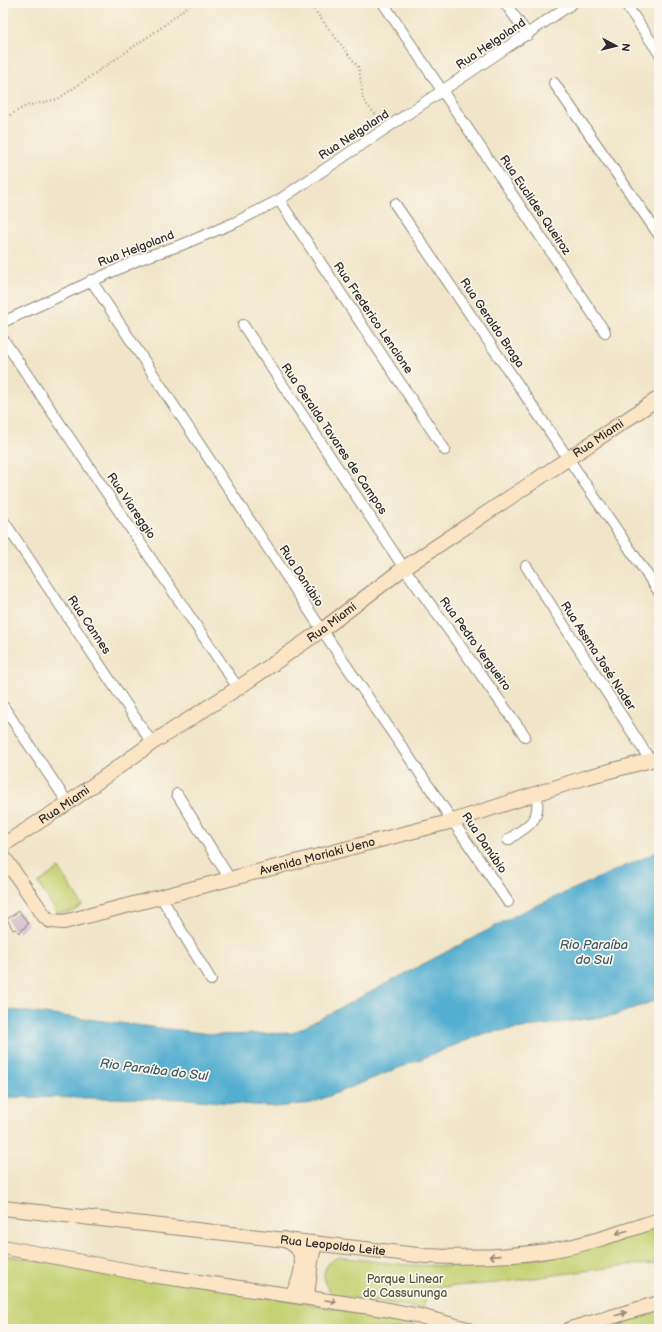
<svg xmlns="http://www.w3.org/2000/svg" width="662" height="1332" font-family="'Balsamiq Sans',sans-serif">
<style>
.green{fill:#c5d273;stroke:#787e4f}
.water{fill:#52aed0;stroke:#3e6c7e}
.building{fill:#bf9cbd}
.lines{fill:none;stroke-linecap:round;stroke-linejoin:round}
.street-casing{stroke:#8e887a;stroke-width:12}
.secondary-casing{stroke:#8e887a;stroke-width:16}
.path{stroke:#8e887a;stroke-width:2;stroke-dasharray:1 3;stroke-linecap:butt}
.street{stroke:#fff;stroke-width:10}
.secondary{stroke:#fce5c4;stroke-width:14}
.oneway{stroke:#948878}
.labels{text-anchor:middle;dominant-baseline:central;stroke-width:3.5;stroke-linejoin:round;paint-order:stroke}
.street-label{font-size:12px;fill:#2b2b2b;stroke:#fbf7ec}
.park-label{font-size:12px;fill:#52553d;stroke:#fbf7ec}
.water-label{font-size:13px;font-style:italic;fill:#395965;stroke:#fbf7ec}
</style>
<rect width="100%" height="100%" fill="#fbf7ec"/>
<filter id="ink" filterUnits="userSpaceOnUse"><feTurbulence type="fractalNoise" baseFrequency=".025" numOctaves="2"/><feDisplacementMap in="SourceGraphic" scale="8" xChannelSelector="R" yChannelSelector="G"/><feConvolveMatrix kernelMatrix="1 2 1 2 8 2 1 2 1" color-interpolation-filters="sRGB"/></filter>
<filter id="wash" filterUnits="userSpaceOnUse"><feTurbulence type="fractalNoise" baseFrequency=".012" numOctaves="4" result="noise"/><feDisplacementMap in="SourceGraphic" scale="16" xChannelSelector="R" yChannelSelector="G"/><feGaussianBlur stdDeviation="0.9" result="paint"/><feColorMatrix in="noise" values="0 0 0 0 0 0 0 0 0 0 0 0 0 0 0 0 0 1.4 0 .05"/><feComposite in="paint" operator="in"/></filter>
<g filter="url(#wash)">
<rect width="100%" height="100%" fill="#f0e5c8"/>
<path class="green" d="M59,868L82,905C76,912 66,913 57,913L38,883Z
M659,1225V1264L628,1265L497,1283L428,1288L423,1309L333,1295L325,1284L324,1273L328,1263L338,1257L407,1265L448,1266L505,1264L587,1248Z
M3,1255L174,1278L394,1320L434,1329H3Z
M659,1300V1329H563Z"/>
<path class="water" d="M659,851V999L616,1015L485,1033L312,1103L275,1107L188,1099L3,1097V1009L219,1035L293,1033L522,912Z"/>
<g id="blocks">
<path class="building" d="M19,911L28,924L19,933L16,929L13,930L7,919Z"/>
</g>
</g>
<g filter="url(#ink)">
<use href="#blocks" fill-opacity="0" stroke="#8e887a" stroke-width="1"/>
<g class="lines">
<defs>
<path id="street" d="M383,3L605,332
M505,3L528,35
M625,3L659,53
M554,83L659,235
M279,200L445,450
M395,204L659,592
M91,280L322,630L508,902
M3,322L140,259L184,244L236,222L279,200L573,3
M243,325L404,568L525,736
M3,339L238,688
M3,520L152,743
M526,566L650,760
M3,706L68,803
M177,794L230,879
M508,840C530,823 540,824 537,793
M161,897L211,980"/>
<g id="secondary">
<path id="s1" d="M3,845L68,803L152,743L238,688L322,630L404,568L659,398"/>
<path id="s2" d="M3,856L45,917L51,921L64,922L453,821L587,777L659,758"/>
<path id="s3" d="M3,1208L426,1256C469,1258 511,1257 553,1250C589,1244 625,1231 659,1220"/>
<path d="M284,1239C287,1241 292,1243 295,1246C308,1257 300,1282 292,1294"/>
<path d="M3,1247L151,1275L384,1309L420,1316L467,1329"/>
<path d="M307,1297L311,1261L315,1243"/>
<path d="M570,1329L659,1303"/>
</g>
</defs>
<use href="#street" class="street-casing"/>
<use href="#secondary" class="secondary-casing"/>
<path class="path" d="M309,3L359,68L363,100L374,113L382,119
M3,119L26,106L58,99L162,27L192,3"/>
<use href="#street" class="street"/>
<use href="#secondary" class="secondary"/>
</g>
<defs><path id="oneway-shaft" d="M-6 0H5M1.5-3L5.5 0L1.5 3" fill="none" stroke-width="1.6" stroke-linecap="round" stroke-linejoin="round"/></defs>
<g class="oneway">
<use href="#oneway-shaft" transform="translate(622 1232) rotate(165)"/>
<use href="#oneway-shaft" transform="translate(495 1256) rotate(176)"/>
<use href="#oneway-shaft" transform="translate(331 1301) rotate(9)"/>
<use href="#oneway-shaft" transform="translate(621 1314) rotate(-16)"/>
</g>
</g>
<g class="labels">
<g class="street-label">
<text transform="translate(491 44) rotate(-34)">Rua Helgoland</text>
<text transform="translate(354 135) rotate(-33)">Rua Nelgoland</text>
<text transform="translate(535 205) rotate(56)">Rua Euclides Queiroz</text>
<text transform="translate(136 249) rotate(-21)">Rua Helgoland</text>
<text transform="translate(373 318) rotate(56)">Rua Frederico Lencione</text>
<text transform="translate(492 323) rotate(56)">Rua Geraldo Braga</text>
<text stroke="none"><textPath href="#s1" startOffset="721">Rua Miami</textPath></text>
<text transform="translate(334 439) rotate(56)">Rua Geralda Tavares de Campos</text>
<text transform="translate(131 506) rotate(56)">Rua Viareggio</text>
<text transform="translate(301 576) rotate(57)">Rua Danúbio</text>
<text stroke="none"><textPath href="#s1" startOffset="397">Rua Miami</textPath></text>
<text transform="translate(89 625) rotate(56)">Rua Cannes</text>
<text transform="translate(475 644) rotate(54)">Rua Pedro Vergueiro</text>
<text transform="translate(598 656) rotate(57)">Rua Assma José Nader</text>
<text stroke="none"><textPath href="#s1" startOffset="73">Rua Miami</textPath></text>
<text transform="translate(484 843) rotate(56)">Rua Danúbio</text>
<text stroke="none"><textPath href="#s2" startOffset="356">Avenida Moriaki Ueno</textPath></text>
<text stroke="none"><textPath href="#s3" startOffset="332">Rua Leopoldo Leite</textPath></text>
</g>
<g class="park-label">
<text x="405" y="1279">Parque Linear<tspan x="405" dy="14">do Cassununga</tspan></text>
</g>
<g class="water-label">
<text x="594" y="945">Rio Paraíba<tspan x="594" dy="15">do Sul</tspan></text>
<text transform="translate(154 1070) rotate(7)">Rio Paraíba do Sul</text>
</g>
</g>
<rect width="662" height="1332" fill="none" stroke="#fbf7ec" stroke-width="16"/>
<g transform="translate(616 46) rotate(97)" stroke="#fbf7ec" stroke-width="3" paint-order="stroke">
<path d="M0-3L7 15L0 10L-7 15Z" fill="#2b2b2b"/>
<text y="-6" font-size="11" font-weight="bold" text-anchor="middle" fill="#2b2b2b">N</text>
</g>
</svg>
